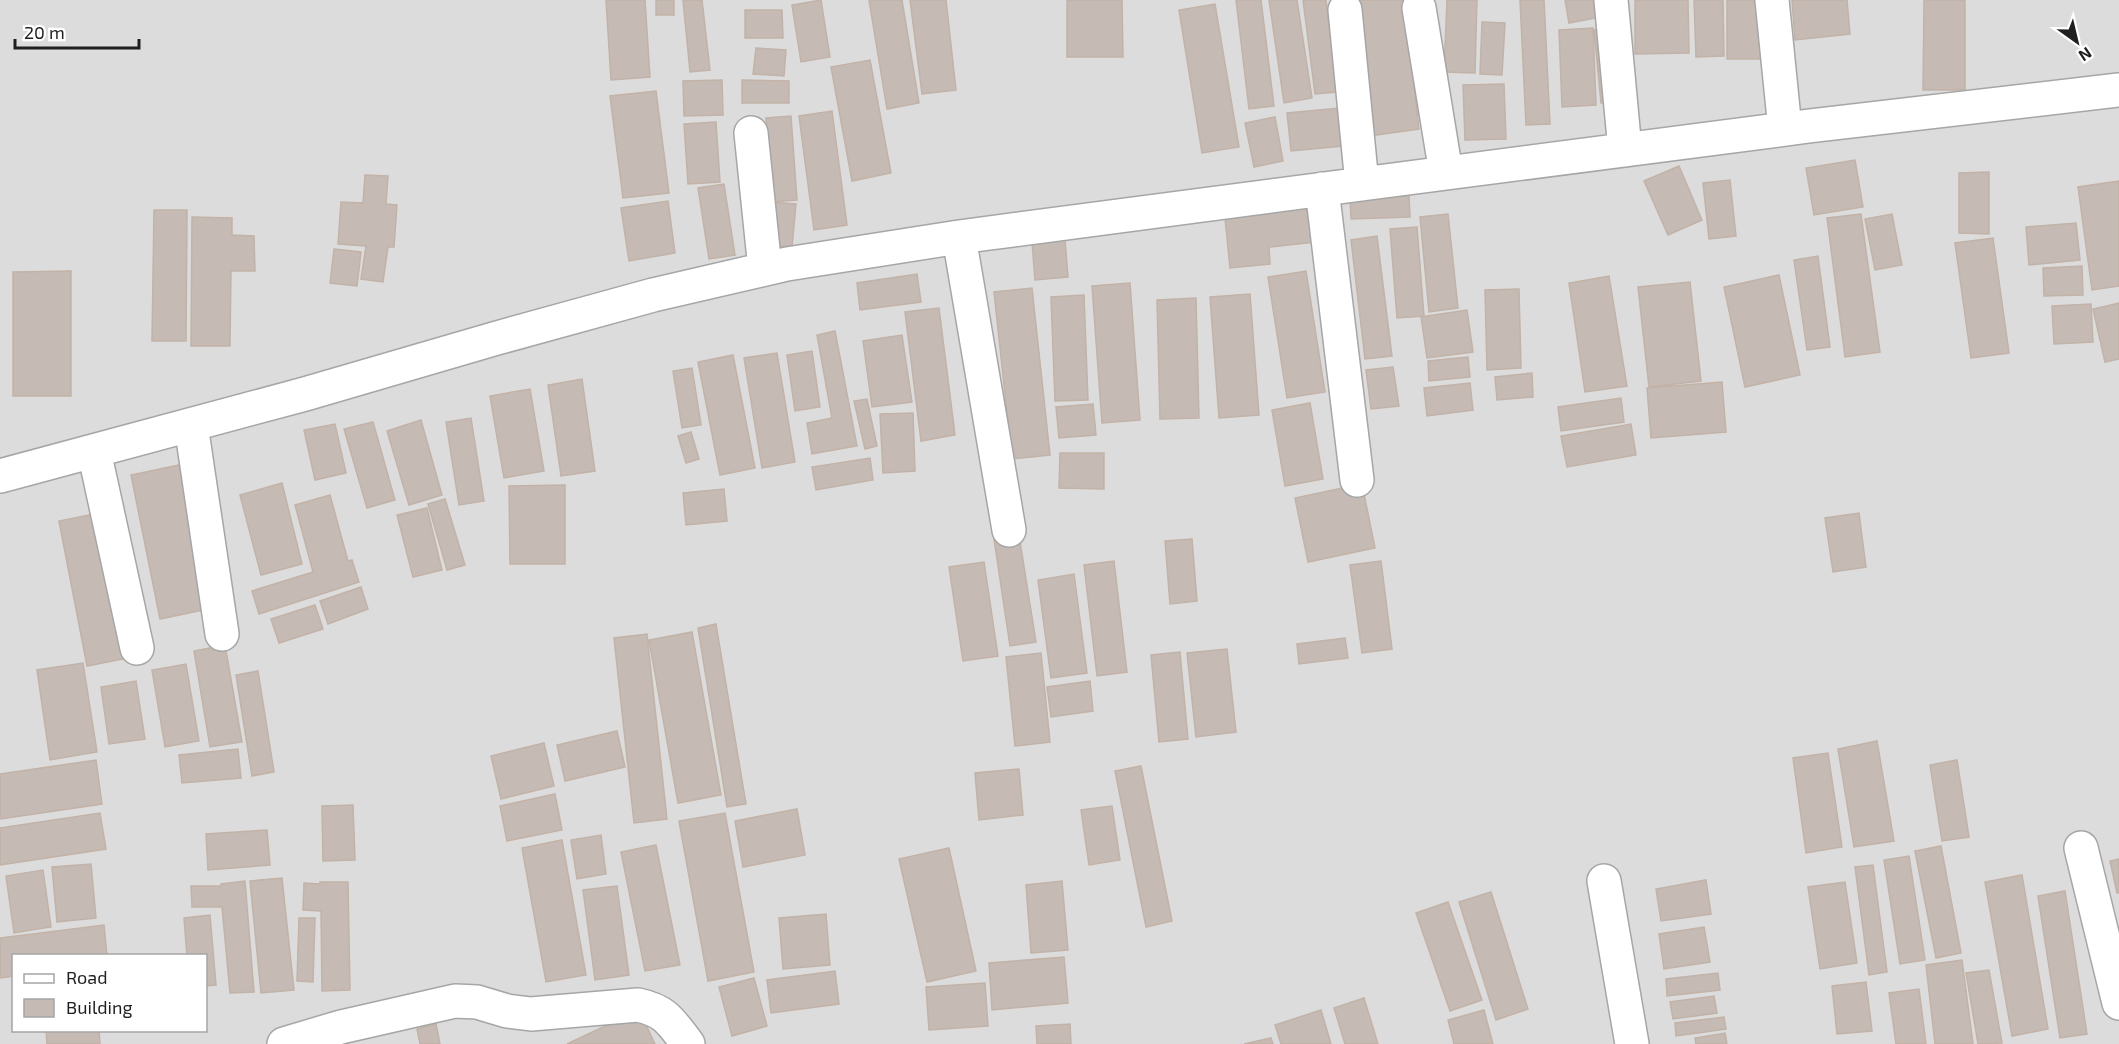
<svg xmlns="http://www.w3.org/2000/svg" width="2119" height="1044" font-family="'Exo 2',sans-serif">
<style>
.residential{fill:#dddcdc;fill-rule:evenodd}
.building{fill:#c5bbb4;stroke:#c2b2a7;stroke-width:1.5}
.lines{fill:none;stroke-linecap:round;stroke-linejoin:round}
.minor-casing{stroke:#a6a6a6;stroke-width:36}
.minor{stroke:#fff;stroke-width:33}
</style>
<rect width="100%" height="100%" fill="#f0ece5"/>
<path class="residential" d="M0,0H2119V1044H0ZM14,956H206V1030H14Z"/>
<path class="building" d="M606,0H645L650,77L611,80Z
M656,0H674V15H656Z
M683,0H702L710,70L690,72Z
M821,0L830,57L801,62L792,5Z
M869,0H902L919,103L887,109Z
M910,0H946L956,90L922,94Z
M1067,0H1122L1123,57H1067Z
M1236,0H1261L1274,106L1249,109Z
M1269,0H1297L1312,98L1284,103Z
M1303,0H1326L1337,92L1315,94Z
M1354,0H1404L1419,129L1370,136Z
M1447,0H1477L1475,73L1444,72Z
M1520,0H1544L1550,124L1526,125Z
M1565,0H1598L1601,17L1569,23Z
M1635,0H1688L1689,53L1635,54Z
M1694,0H1723L1724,56L1696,57Z
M1727,0H1761L1762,59H1727Z
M1792,0H1847L1850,34L1795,40Z
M1924,0H1965V90H1923Z
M1215,4L1239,147L1202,153L1179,10Z
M745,10H782L783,38H745Z
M1482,22L1505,23L1502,75L1480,74Z
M1593,28L1596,105L1562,107L1559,30Z
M1612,28L1620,101L1601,103L1594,30Z
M756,48L786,50L784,76L753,74Z
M870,60L891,173L852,181L831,67Z
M722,80L723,115L684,116L683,81Z
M742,80L789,81V103H742Z
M1504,84L1506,139L1465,140L1463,85Z
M656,91L669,193L623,198L610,96Z
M1340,108L1343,146L1291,151L1287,113Z
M832,111L847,225L814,230L799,116Z
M791,116L797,200L771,202L766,118Z
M1275,117L1283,161L1254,167L1245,123Z
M716,122L720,182L688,184L684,124Z
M1855,160L1863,207L1814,215L1806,168Z
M1679,166L1702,220L1668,235L1644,181Z
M1989,172V234L1959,233V173Z
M365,175L388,176L386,204L397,205L394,247H388L383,282L361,279L366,246L338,244L341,202L363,203Z
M1730,180L1736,236L1709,239L1703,183Z
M2119,181V286L2092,290L2078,187Z
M724,184L735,255L709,259L698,188Z
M1409,196L1410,217L1351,219L1350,197Z
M668,201L675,253L629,261L621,208Z
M771,202L796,204L792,247L767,245Z
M1310,204L1315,242L1269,247L1270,264L1230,268L1225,218L1261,214L1260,211Z
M154,210H187L186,341H152Z
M1448,214L1458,308L1429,312L1420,217Z
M1861,214L1880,352L1845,357L1827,218Z
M1892,214L1902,265L1875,270L1865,219Z
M192,217L232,218V235L254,236L255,271H231L230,346H191Z
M2076,223L2080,260L2029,265L2026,227Z
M1417,227L1424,316L1397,318L1390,229Z
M1377,236L1392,356L1365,359L1351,240Z
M1993,238L2009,353L1971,358L1955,243Z
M1065,240L1068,277L1035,280L1032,242Z
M334,249L361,252L357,286L330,283Z
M1818,256L1830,347L1807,350L1794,260Z
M2082,266L2083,295L2044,296L2043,268Z
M71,271V396H13V272Z
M1306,271L1325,392L1287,398L1268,277Z
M917,274L921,302L860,310L857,283Z
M1779,275L1800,375L1745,387L1724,287Z
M1609,276L1627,386L1585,392L1569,283Z
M1690,282L1701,381L1649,387L1638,287Z
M1130,283L1140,420L1102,423L1092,286Z
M1032,288L1050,455L1012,459L994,292Z
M1519,289L1521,368L1487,370L1485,290Z
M1250,294L1259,415L1219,418L1210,297Z
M1084,295L1088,400L1055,401L1051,297Z
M1196,298L1199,418L1160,419L1157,300Z
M2119,303V359L2105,362L2093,309Z
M2091,304L2093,342L2054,344L2052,306Z
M939,308L955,435L921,441L905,312Z
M1467,310L1473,352L1427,358L1421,317Z
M835,331L857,446L812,454L807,423L832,418L817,335Z
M902,335L912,402L872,407L863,341Z
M812,351L820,407L795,411L787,355Z
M777,353L795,462L762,468L744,358Z
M733,355L755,468L720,475L698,362Z
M1468,357L1470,377L1429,381L1428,361Z
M1393,367L1399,406L1371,409L1366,370Z
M692,368L701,425L682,428L673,371Z
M1532,373L1533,397L1497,400L1495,377Z
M582,379L595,471L561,476L548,385Z
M1722,382L1726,432L1651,438L1647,388Z
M1470,383L1473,410L1427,416L1424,388Z
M530,389L544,471L504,478L490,396Z
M1621,398L1624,422L1561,431L1558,407Z
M867,399L877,446L865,449L854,401Z
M1310,403L1323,479L1285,486L1272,410Z
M1093,404L1096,435L1059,438L1056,407Z
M913,413L915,471L883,473L880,414Z
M471,418L484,501L459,505L446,422Z
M421,420L442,495L409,505L387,431Z
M373,422L395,500L367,508L344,429Z
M335,424L346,473L315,480L304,430Z
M1631,424L1636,455L1567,467L1561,436Z
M691,432L699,459L686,463L678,436Z
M1060,453H1104V489L1059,488Z
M870,458L873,480L816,490L812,467Z
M184,464L213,608L160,619L131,475Z
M282,483L302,564L261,575L240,495Z
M1362,484L1375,548L1308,562L1295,498Z
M565,485V564H510L509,486Z
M724,489L727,521L686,525L683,493Z
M330,495L348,561L352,560L359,582L259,614L252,591L313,572L295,505Z
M445,499L465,565L447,570L428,504Z
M427,508L442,570L413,577L397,515Z
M100,513L128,658L87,666L59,521Z
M1859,513L1866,567L1833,572L1825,518Z
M1019,535L1036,642L1010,646L994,539Z
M1192,539L1197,601L1170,604L1165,541Z
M1114,561L1127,672L1097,676L1084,565Z
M1381,561L1392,649L1362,653L1350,565Z
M984,562L998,656L963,661L949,567Z
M1074,574L1087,673L1051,678L1038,580Z
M361,587L368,609L328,624L320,601Z
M315,605L323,629L279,643L271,619Z
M716,624L746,804L727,807L698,628Z
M692,632L721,795L678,803L649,640Z
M647,634L667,819L634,823L614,638Z
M1345,638L1348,658L1299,664L1297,644Z
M225,645L242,742L210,747L194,651Z
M1227,649L1236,732L1196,737L1187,653Z
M1180,652L1188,739L1159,742L1151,655Z
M1041,653L1050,742L1015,746L1006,657Z
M83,663L97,752L50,760L37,670Z
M186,664L199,741L165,747L152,670Z
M258,671L274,772L252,776L236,675Z
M136,681L145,739L109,744L101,687Z
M1090,681L1093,711L1051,717L1047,687Z
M617,731L625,767L565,781L557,745Z
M1877,741L1894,841L1854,847L1838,749Z
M544,743L554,786L501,799L491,756Z
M238,749L241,778L182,783L179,755Z
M1828,753L1842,847L1806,853L1793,758Z
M96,760L102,804L0,819V774Z
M1957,760L1969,837L1942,841L1930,765Z
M1141,766L1172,921L1146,927L1115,771Z
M1019,769L1023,815L979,820L975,773Z
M555,794L562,830L507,841L500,806Z
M353,805L355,860L323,861L322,806Z
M1112,806L1120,860L1089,865L1081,810Z
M797,809L805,855L743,867L735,821Z
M100,813L106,849L0,865V828Z
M725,813L754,972L708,981L679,821Z
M267,830L270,865L208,870L206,834Z
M601,835L606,874L577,879L571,840Z
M562,840L586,975L546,982L522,848Z
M656,845L680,965L645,971L621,852Z
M1941,846L1961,953L1936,958L1915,851Z
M949,848L976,971L927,982L899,859Z
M1909,856L1925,960L1900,964L1884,860Z
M2119,859V893H2117L2110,861Z
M91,864L96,918L57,922L52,867Z
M1873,865L1887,972L1869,975L1855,867Z
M43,870L51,927L14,933L6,876Z
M2022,875L2048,1029L2012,1036L1985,882Z
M282,878L294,990L261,993L250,881Z
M1706,880L1711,914L1661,921L1656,889Z
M245,881L254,992L230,993L222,907H192L191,886H221V884Z
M1062,881L1068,950L1031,953L1026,885Z
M320,882H348L350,990L322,991L321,911L303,910L304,883L320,884Z
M1845,882L1857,963L1820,969L1808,887Z
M617,886L629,975L595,980L583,890Z
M2065,891L2087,1034L2060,1038L2038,896Z
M1491,892L1528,1009L1496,1020L1459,902Z
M1448,902L1482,1000L1450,1011L1416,913Z
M826,914L830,965L783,969L779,918Z
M210,915L216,985L206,986V956H187L184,918Z
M299,918H315L313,982L297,981Z
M104,925L107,956H14V976L0,978V938Z
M1704,927L1710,962L1664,969L1659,934Z
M1064,957L1068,1003L992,1010L989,963Z
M1962,960L1973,1044H1935L1926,965Z
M1989,970L2002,1043L1978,1044L1966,973Z
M835,971L839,1004L771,1013L767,980Z
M1718,973L1720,990L1667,996L1666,979Z
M754,978L767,1026L732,1036L719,987Z
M1866,982L1872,1031L1837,1034L1832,986Z
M985,983L988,1026L929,1030L926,987Z
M1919,989L1926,1044H1896L1889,993Z
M1714,996L1717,1013L1673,1019L1670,1002Z
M1364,998L1378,1044H1345L1334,1008Z
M639,1010L655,1044H567Z
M1321,1010L1331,1044H1281L1275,1025Z
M1484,1010L1493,1044H1454L1448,1020Z
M1724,1017L1726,1029L1676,1036L1675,1023Z
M436,1024L440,1044H420L417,1029Z
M1070,1024L1071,1044H1037L1036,1026Z
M46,1030H99L100,1044H47Z
M1725,1033L1727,1044H1696L1695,1038Z
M1271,1038L1273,1044H1244Z"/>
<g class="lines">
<defs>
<path id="minor" d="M1611,0L1625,150
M1772,0L1785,129
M1419,8L1446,173
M1345,10L1362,184
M751,133L765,269
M1322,189L1357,480
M959,237L1009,530
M191,425L222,634
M94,451L137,648
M0,476L305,394L497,338L653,295L787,264L959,237L1362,184L1809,126L2119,90
M2081,848L2119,1003
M1604,881L1632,1044
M284,1044L341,1027L455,1001L477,1002L507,1011L531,1014L638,1005C666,1011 671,1022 688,1044"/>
</defs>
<use href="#minor" class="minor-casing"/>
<use href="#minor" class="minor"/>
</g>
<rect x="12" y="954" width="195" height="78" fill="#ffffff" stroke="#a5a5a5" stroke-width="1.5"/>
<rect x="24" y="974" width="30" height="9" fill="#ffffff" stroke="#a5a5a5" stroke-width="1.5"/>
<text x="66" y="984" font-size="18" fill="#1f1f1f">Road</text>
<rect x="24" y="999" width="30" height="18" fill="#c5bbb4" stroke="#a5a5a5" stroke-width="1.5"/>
<text x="66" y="1014" font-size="18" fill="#1f1f1f">Building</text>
<g transform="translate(2077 42) rotate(146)" stroke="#ffffff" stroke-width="4.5" paint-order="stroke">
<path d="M0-4.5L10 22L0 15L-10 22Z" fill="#1f1f1f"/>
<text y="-9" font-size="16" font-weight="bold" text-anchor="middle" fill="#1f1f1f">N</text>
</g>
<path d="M15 39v9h124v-9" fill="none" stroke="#1f1f1f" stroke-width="3"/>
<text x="24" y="39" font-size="18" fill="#1f1f1f" stroke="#ffffff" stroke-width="4.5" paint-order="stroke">20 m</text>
</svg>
